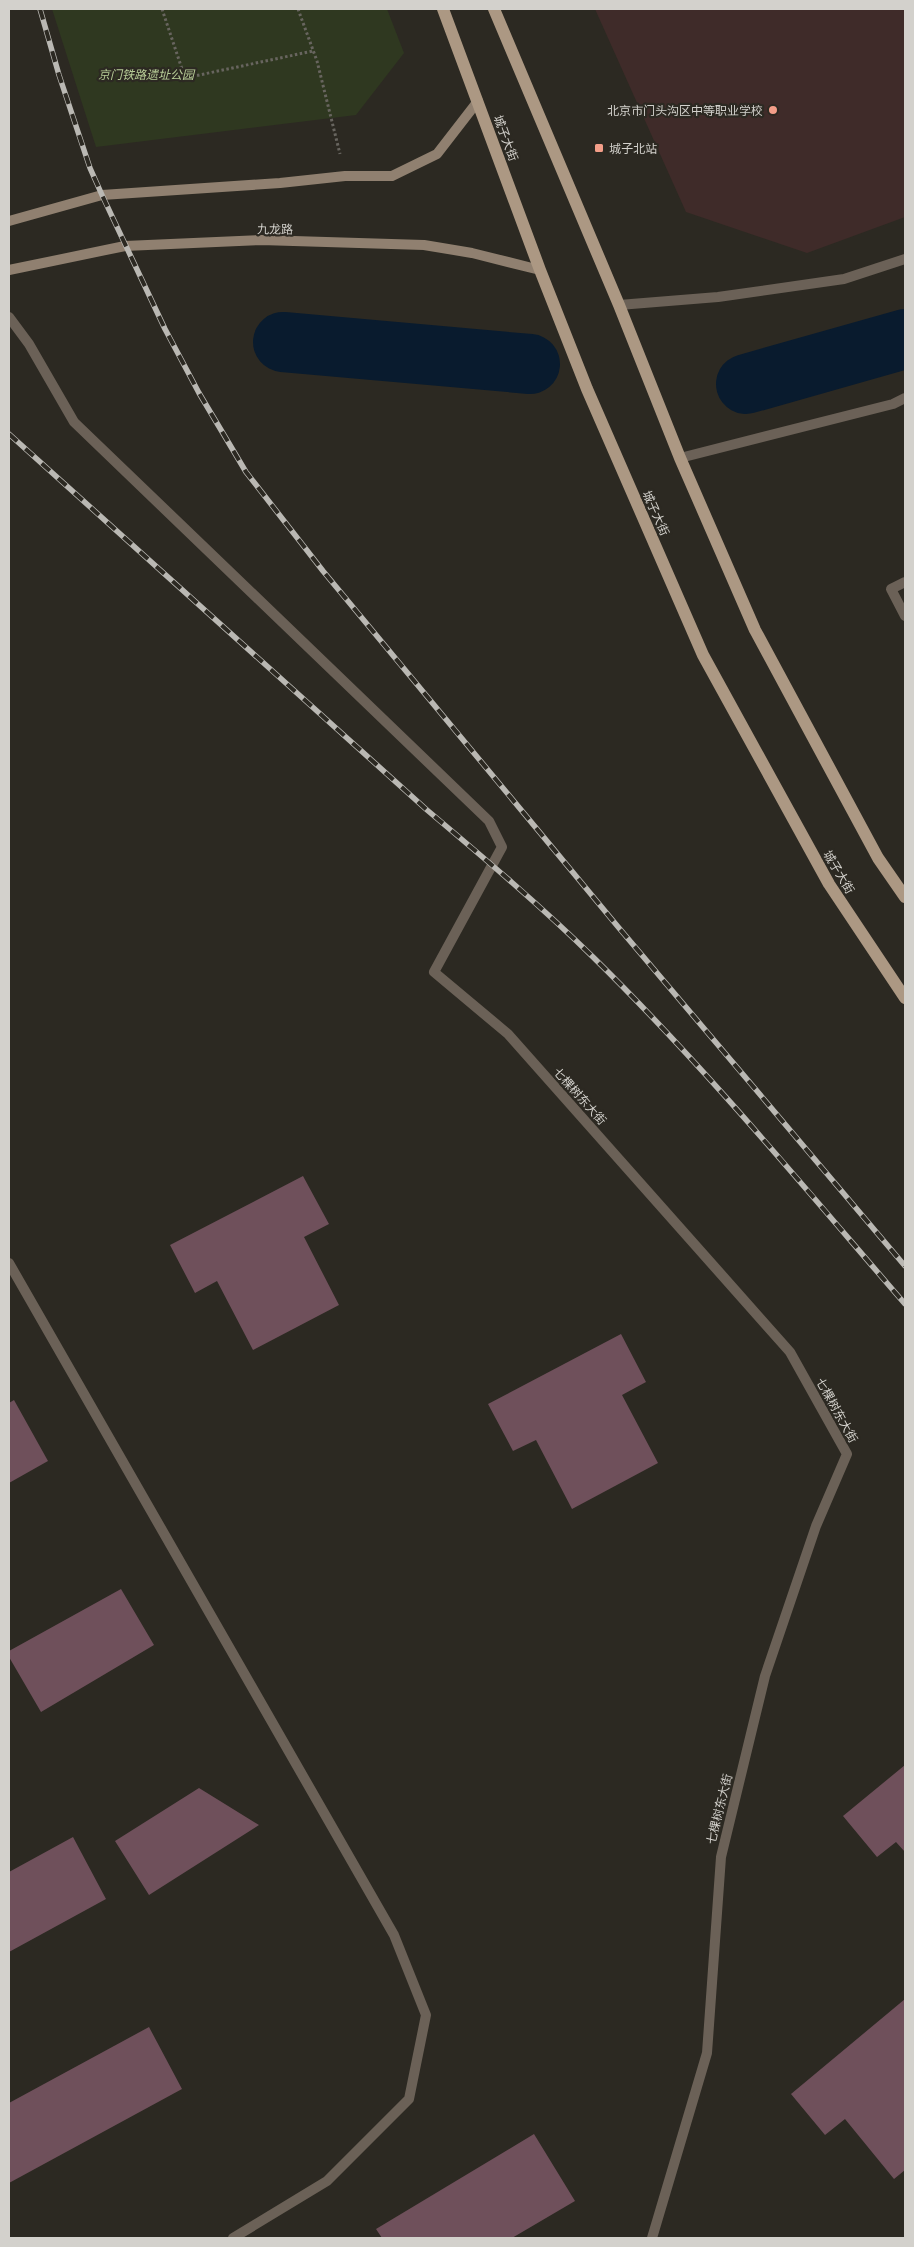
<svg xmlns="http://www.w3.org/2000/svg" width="914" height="2247" font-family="'PT Serif','Noto Sans SC',serif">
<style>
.education{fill:#3f2b29}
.green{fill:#2f3820}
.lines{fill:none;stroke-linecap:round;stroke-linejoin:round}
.river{stroke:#091b2e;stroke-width:60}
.building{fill:#6f505b}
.path{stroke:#68655f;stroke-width:3;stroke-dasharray:2.5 2.5;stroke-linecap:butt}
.service{stroke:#6b6157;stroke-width:10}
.minor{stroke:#6b6157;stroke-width:10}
.tertiary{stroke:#6b6157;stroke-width:10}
.secondary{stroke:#908070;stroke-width:10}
.primary{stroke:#ac9883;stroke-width:12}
.rail-casing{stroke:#bab8b3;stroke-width:5.5}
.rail{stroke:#2c2922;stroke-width:4;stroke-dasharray:11;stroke-linecap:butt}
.poi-dot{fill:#f49e89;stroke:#2c2922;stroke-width:2}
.labels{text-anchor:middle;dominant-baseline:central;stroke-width:4.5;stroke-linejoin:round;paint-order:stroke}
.park-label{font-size:12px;font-style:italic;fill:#b6cb96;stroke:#2c2922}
.poi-label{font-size:12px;fill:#d3d1cc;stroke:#2c2922;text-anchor:end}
.street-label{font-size:12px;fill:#d3d1cc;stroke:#2c2922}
</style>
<rect width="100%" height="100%" fill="#2c2922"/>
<path class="education" d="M595,9H905V217L807,253L686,212Z"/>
<path class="green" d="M52,9H387L404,53L356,115L96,147Z"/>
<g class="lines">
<path class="river" d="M283,342L530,364
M746,384L905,339"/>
</g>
<path class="building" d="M303,1176L329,1224L304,1237L339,1305L253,1350L217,1281L195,1293L170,1245Z
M621,1334L646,1382L622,1395L658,1463L572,1509L536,1440L513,1451L488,1404Z
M14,1400L48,1461L9,1483V1403Z
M121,1589L154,1645L41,1712L9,1657V1651Z
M905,1765V1852L896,1842L877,1857L843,1816Z
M199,1788L259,1825L149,1895L115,1841Z
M73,1837L106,1899L9,1952V1872Z
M905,1999V2170L894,2179L845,2119L825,2135L791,2094Z
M149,2027L182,2089L9,2183V2103Z
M534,2134L575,2201L512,2238H382L376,2229Z"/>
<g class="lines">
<path class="path" d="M162,9L185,78L313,51
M298,9L317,61L340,154"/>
<path class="service" d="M905,582L891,589L905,616"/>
<path class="minor" d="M9,317L29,344L74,422L489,821L502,847L434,972L508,1034L790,1352L847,1454L816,1526L765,1676L721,1857L707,2053L652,2238
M9,1263L394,1935L426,2015L409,2099L327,2181L233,2238"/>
<path class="tertiary" d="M619,305L718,297L844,279L905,259
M680,458L893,404L905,398"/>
<path class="secondary" d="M9,221L102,195L280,183L345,176H392L437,154L478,101
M9,270L125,246L261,240L424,245L472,253L540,270"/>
<path class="primary" d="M443,9L540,270L587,389L703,655L829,884L905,998
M494,9L619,305L680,458L755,630L878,858L905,897"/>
<defs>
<path id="rail" d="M40,9L59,75L90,168L102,195L165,329L199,393L246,472L323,571L619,928L905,1266
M9,434L427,810C484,858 541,906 594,958C705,1067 804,1187 905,1304"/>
</defs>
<use href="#rail" class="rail-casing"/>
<use href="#rail" class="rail"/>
</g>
<g class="poi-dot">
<circle cx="773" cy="110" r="5"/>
<rect x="594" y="143" width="10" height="10" rx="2.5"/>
</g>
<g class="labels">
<g class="park-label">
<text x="146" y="74">京门铁路遗址公园</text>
</g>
<g class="poi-label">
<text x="763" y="110">北京市门头沟区中等职业学校</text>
<text x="609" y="148" text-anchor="start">城子北站</text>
</g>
<g class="street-label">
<text transform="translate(506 138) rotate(70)">城子大街</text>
<text transform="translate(275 229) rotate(1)">九龙路</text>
<text transform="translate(656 513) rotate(66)">城子大街</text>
<text transform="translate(839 872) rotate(59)">城子大街</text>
<text transform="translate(580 1096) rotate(48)">七棵树东大街</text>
<text transform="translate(837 1410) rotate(61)">七棵树东大街</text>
<text transform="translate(719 1809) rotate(-76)">七棵树东大街</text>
</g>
</g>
<rect width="914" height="2247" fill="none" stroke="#d3d1cc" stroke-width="20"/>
</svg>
